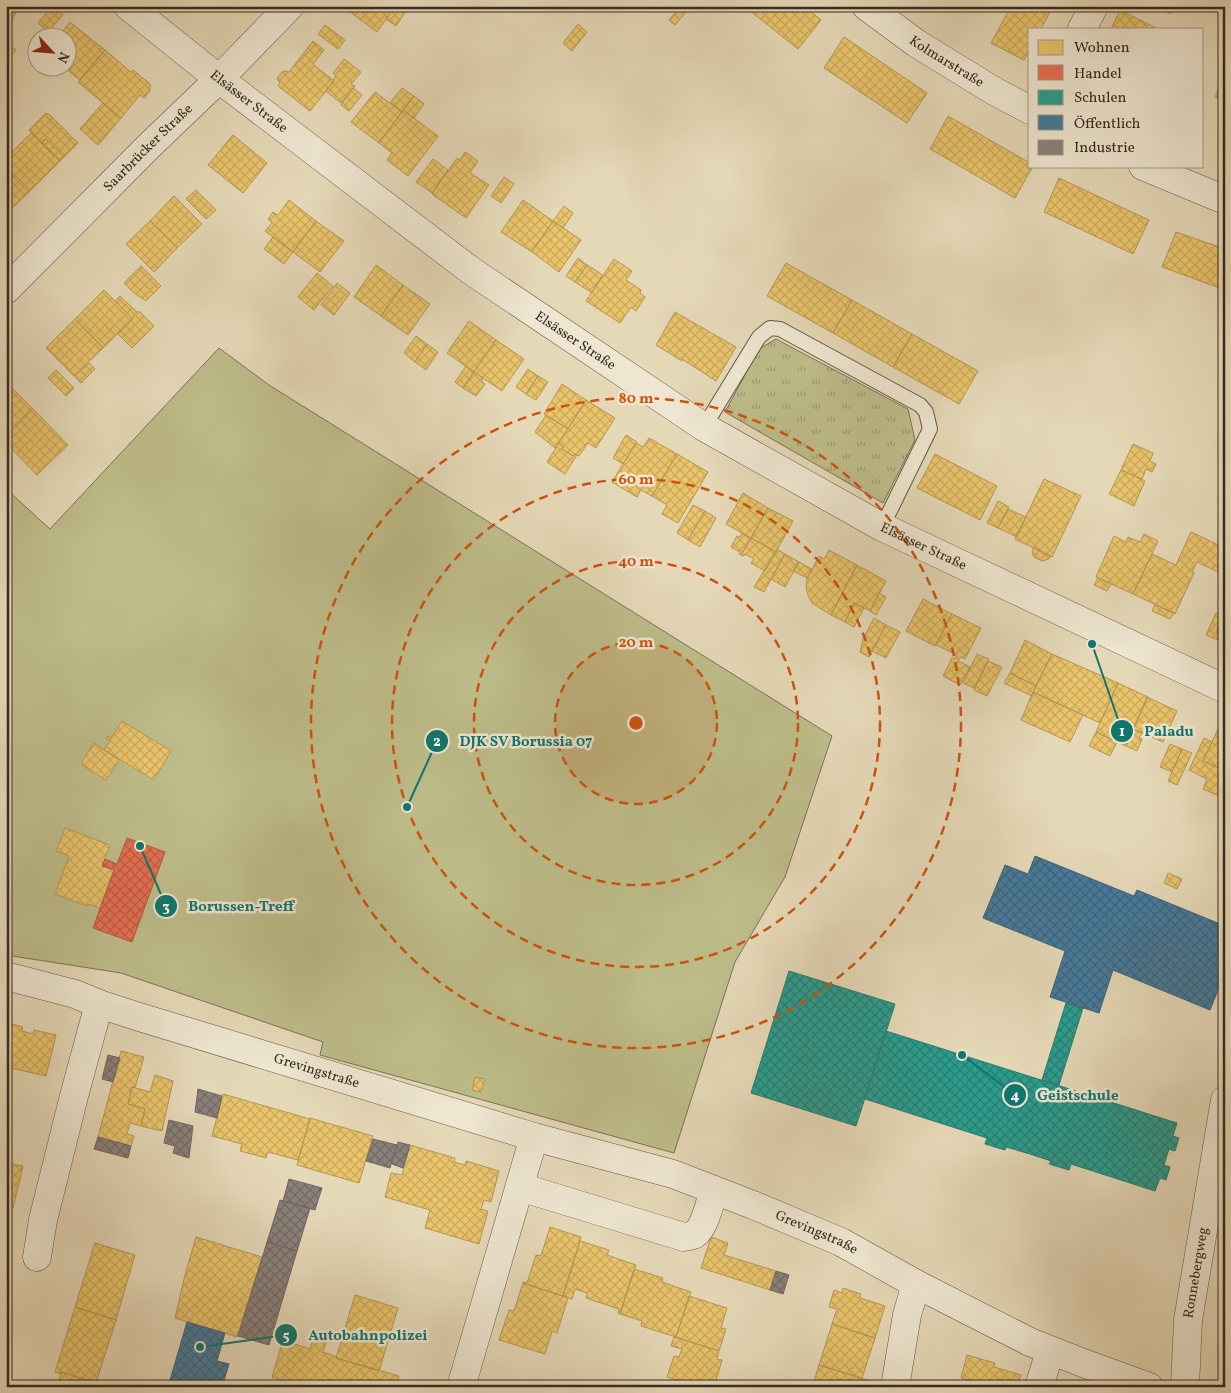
<svg xmlns="http://www.w3.org/2000/svg" width="1231" height="1393" font-family="Vollkorn,serif">
<style>
.grass{fill:url(#grass-tufts);stroke:#7b7256}
.pitch{fill:#bdbc89;stroke:#7b7256}
.homes{fill:url(#homes-cross-hatch);stroke:#b49654}
.shops{fill:url(#shops-cross-hatch);stroke:#b35a43}
.schools{fill:url(#schools-cross-hatch);stroke:#2e7a6e}
.public{fill:url(#public-cross-hatch);stroke:#416278}
.industry{fill:url(#industry-cross-hatch);stroke:#726761}
.lines{fill:none;stroke-linecap:round;stroke-linejoin:round}
.service-casing{stroke:#645547;stroke-width:16}
.minor-casing{stroke:#645547;stroke-width:29}
.service{stroke:#eee6d0;stroke-width:14}
.minor{stroke:#eee6d0;stroke-width:28}
.ring{fill:none;stroke:#ce520f;stroke-width:2.5;stroke-dasharray:9 6}
.labels{text-anchor:middle;dominant-baseline:central;stroke-width:5;stroke-linejoin:round;paint-order:stroke}
.street-label{font-size:14px;fill:#392922;stroke:#eee6d0}
.centre{fill:#ce520f;stroke:#eee6d0;stroke-width:2.5}
.ring-label{font-size:15px;text-anchor:middle;font-weight:bold;fill:#ce520f;stroke:#eee6d0;stroke-width:5;stroke-linejoin:round;paint-order:stroke}
.leader{fill:none;stroke:#0f766e;stroke-width:2}
.callout-dot{fill:#0f766e;stroke:#eee6d0;stroke-width:2}
.mark-label{font-size:15px;text-anchor:middle;font-weight:bold;fill:#fff}
.callout-label{font-size:15px;text-anchor:middle;font-weight:bold;fill:#0f766e;stroke:#eee6d0;stroke-width:5;stroke-linejoin:round;paint-order:stroke}
</style>
<defs>
<pattern id="grass-tufts" width="24" height="20" patternUnits="userSpaceOnUse" patternTransform="scale(1.25)"><rect width="24" height="20" fill="#bdbc89"/><path d="M3 7l-1-3M5 7V3M7 7l1-3M15 17l-1-3M17 17v-4M19 17l1-3" fill="none" stroke="#9b9970"/></pattern>
<pattern id="homes-cross-hatch" width="8" height="8" patternUnits="userSpaceOnUse" patternTransform="scale(1.25)"><rect width="8" height="8" fill="#e9c46a"/><path d="M0 0l8 8M0 8l8-8" fill="none" stroke="#c9a85c"/></pattern>
<pattern id="shops-cross-hatch" width="8" height="8" patternUnits="userSpaceOnUse" patternTransform="scale(1.25)"><rect width="8" height="8" fill="#e76f51"/><path d="M0 0l8 8M0 8l8-8" fill="none" stroke="#bc5b43"/></pattern>
<pattern id="schools-cross-hatch" width="8" height="8" patternUnits="userSpaceOnUse" patternTransform="scale(1.25)"><rect width="8" height="8" fill="#2a9d8f"/><path d="M0 0l8 8M0 8l8-8" fill="none" stroke="#258074"/></pattern>
<pattern id="public-cross-hatch" width="8" height="8" patternUnits="userSpaceOnUse" patternTransform="scale(1.25)"><rect width="8" height="8" fill="#457b9d"/><path d="M0 0l8 8M0 8l8-8" fill="none" stroke="#3b6580"/></pattern>
<pattern id="industry-cross-hatch" width="8" height="8" patternUnits="userSpaceOnUse" patternTransform="scale(1.25)"><rect width="8" height="8" fill="#8a817c"/><path d="M0 0l8 8M0 8l8-8" fill="none" stroke="#726a65"/></pattern>
</defs>
<rect width="100%" height="100%" fill="#e5d8b7"/>
<filter id="stains"><feTurbulence type="fractalNoise" baseFrequency=".004" numOctaves="4"/><feColorMatrix values="0 0 0 0 .2 0 0 0 0 .09 0 0 0 0 .02 0 0 0 .5 -.17"/></filter>
<radialGradient id="worn" r=".72"><stop offset=".6" stop-color="#630" stop-opacity="0"/><stop offset="1" stop-color="#630" stop-opacity=".3"/></radialGradient>
<path class="grass" d="M776,339L908,409L915,440L883,503L725,412L759,349Z"/>
<path class="pitch" d="M219,348L269,385L832,736L785,877L735,962L674,1153L320,1055L323,1042L121,973L6,955V489L50,529Z"/>
<path class="homes" d="M6,6H21L8,24L6,23Z
M52,6L63,15L48,32L38,23Z
M348,6H395L377,32L346,9Z
M395,6H399L406,11L396,26L386,19Z
M744,6H804L821,20L798,49Z
M1011,6H1053L1041,29H1030V50L1024,60L991,43Z
M1154,6H1174L1170,14Z
M680,7L686,12L675,25L669,20Z
M1120,10L1158,29H1111Z
M70,22L105,50L80,80L65,68H68V38H57Z
M578,24L587,32L572,51L563,43Z
M325,25L345,40L338,49L318,34Z
M844,37L927,93L907,123L824,68Z
M313,41L324,50L313,64L334,81L310,111L278,86L280,83L277,78L283,71L289,72Z
M6,42L16,50L6,61Z
M105,50L131,72L133,70L150,84V91L144,98L140,95L121,118L78,82Z
M344,59L361,72L351,84L355,86L341,103L326,91L334,81L333,80L336,75L333,73Z
M1225,73V101L1215,97Z
M353,88L362,95L349,111L341,105Z
M402,88L414,96L402,112L390,103Z
M375,92L402,112L379,143L351,122Z
M414,96L424,104L414,118L403,110Z
M103,103L121,118L98,145L80,129Z
M403,110L438,136L408,176L387,160L392,153L379,143Z
M46,113L50,115L78,143L64,157L46,139L41,143L29,130Z
M948,116L1030,163V166H1033L1015,198L930,149Z
M31,133L60,161L29,192L6,169V158Z
M233,135L267,163L243,193L208,165Z
M46,139L64,157L60,161L41,143Z
M465,152L478,161L470,173L489,185L466,218L432,194L457,158L460,160Z
M433,159L448,170L432,193L416,182Z
M6,169L29,192L6,214Z
M504,177L514,184L501,203L491,196Z
M1059,178L1149,220L1133,254L1044,212Z
M196,190L216,210L206,219L186,199Z
M174,196L202,224L177,248L150,221Z
M289,200L316,221L293,252L265,231L272,223L268,219L273,212L278,215Z
M523,200L553,221L532,252L501,232Z
M564,206L573,213L563,228L553,221Z
M150,221L177,248L154,272L126,244Z
M316,221L344,241L320,272L293,252Z
M553,221L581,240L559,272L532,252Z
M1176,232L1225,249V290L1162,267Z
M273,237L293,252L284,264L264,249Z
M578,258L587,265L575,282L566,276Z
M614,259L632,271L626,280L641,290L640,293L645,297L636,311L631,307L620,323L586,301Z
M786,263L852,300L833,333L767,296Z
M376,265L403,285L381,316L354,297Z
M587,265L600,273L602,276L592,293L575,282Z
M141,266L161,286L146,301L133,292L124,283Z
M317,273L333,286L314,310L298,297Z
M337,283L350,293L334,315L321,305Z
M403,285L430,304L408,335L381,316Z
M104,290L133,319L103,348L75,319Z
M120,296L138,313L139,311L154,326L132,348L118,334L133,319L115,301Z
M852,300L912,334L893,367L833,333Z
M675,312L736,347L716,381L682,359V361L656,345Z
M75,319L103,348L74,376L46,348Z
M469,321L496,340L474,372L447,353Z
M912,334L978,371L959,404L893,367Z
M416,336L427,344L415,362L404,353Z
M496,340L524,359L502,391L474,372Z
M427,344L438,352L426,370L415,362Z
M89,363L95,369L81,383L74,376Z
M466,366L474,372L463,388L455,382Z
M528,369L538,376L526,394L516,387Z
M56,370L74,388L66,396L48,378Z
M474,372L483,378L482,379V382L485,384L476,396L463,388Z
M538,376L548,382L536,400L526,394Z
M6,382L33,409L6,436Z
M562,384L586,400L568,429L544,414Z
M586,400L615,418L596,448L588,443L579,456L575,454L573,456L562,449L564,447L559,443Z
M33,409L68,445L37,475L6,443V436Z
M546,415L568,429L555,448L535,432Z
M626,435L637,442L623,464L613,458Z
M649,438L677,454L652,496L641,490L637,497L612,482L636,443L643,447Z
M559,443L564,447L562,449L573,456L575,454L577,455L565,474L547,462Z
M1133,444L1153,453L1150,461L1156,464L1152,472L1146,469L1142,479L1121,470Z
M677,454L708,472L678,523L662,514L667,505L652,496Z
M935,454L997,486L980,520L917,488Z
M1121,470L1145,481L1134,506L1109,494Z
M1044,479L1081,496L1052,557L1015,539Z
M743,493L768,508L751,538L726,524Z
M998,501L1009,507L998,528L987,523Z
M693,505L705,511L688,540L677,533Z
M768,508L793,521L776,552L751,538Z
M1008,509L1026,517L1017,537L998,528Z
M705,511L716,518L700,547L688,540Z
M1191,532L1225,548V559L1218,572L1197,562L1192,572L1194,573L1175,614L1133,594L1152,554L1176,565Z
M742,533L751,538L741,555L739,554L740,552L731,547L737,536L740,537Z
M1144,534L1158,541L1133,594L1096,577L1114,536L1126,542L1128,537L1140,542Z
M751,538L776,552L765,571L751,563L754,559L745,554L744,556L741,555Z
M1034,547L1050,556L1049,559L1042,561L1034,557L1032,552Z
M777,549L785,554L764,592L754,587Z
M829,550L857,565L831,615L812,603L808,595L806,587L807,579L819,556L824,559Z
M785,554L799,562L785,587L771,579Z
M799,562L812,569L807,578L793,571Z
M857,565L886,581L870,611L854,603L845,622L831,615Z
M1098,578L1111,584L1107,591L1094,585Z
M879,593L886,597L876,615L870,611Z
M923,599L952,614L935,646L906,631Z
M854,603L864,608L854,627L845,622Z
M1155,604L1174,613L1170,619L1152,611Z
M1216,613L1223,617L1216,633L1225,637V643L1206,635Z
M1225,613V637L1216,633Z
M952,614L981,628L965,659L961,657L958,661L970,667L960,685L943,676L952,658L955,659L957,655L936,645Z
M874,618L886,625L869,657L860,652L863,639Z
M886,625L900,632L886,658L872,651Z
M1025,640L1052,654L1036,686L1010,673Z
M977,654L989,659L974,688L963,683Z
M1052,654L1118,683L1100,723L1033,692Z
M988,661L1002,667L987,696L974,690Z
M1010,673L1036,686L1032,696L1004,683Z
M1118,683L1148,697L1126,746L1096,732Z
M1033,692L1083,715L1070,742L1021,720Z
M1147,697L1177,711L1163,742L1133,729Z
M122,721L171,751L154,780L104,750L110,741L106,739L108,736L111,738Z
M1133,729L1142,733L1139,738L1142,739L1137,751L1126,746Z
M1218,729L1225,732V771L1203,761Z
M1096,732L1117,742L1110,756L1089,746Z
M1204,738L1212,742L1203,761L1225,771V783L1219,796L1203,789L1207,779L1189,770Z
M94,743L119,760L106,780L82,765L83,760Z
M1170,744L1182,749L1172,772L1160,767Z
M1182,749L1192,753L1177,785L1168,781Z
M65,828L110,845L102,866L114,870L100,908L88,904L87,906L55,894L69,856L56,851Z
M1168,873L1182,879L1177,889L1164,883Z
M6,1022L13,1024L6,1049Z
M13,1024L23,1027L22,1031L33,1034L34,1030L56,1035L46,1076L6,1067V1049Z
M121,1051L144,1057L135,1088L132,1087L128,1104L145,1109L141,1126L130,1123L127,1134L134,1136L131,1146L98,1137Z
M155,1075L173,1081L162,1131L141,1126L145,1109L128,1104L132,1087L150,1092Z
M475,1077L485,1079L481,1092L472,1090Z
M223,1094L310,1119L298,1160L268,1152L266,1158L240,1151L242,1144L212,1136Z
M310,1118L373,1136L359,1183L297,1165Z
M410,1145L455,1158L454,1162L465,1165L466,1161L499,1171L491,1202L484,1200L481,1209L488,1211L479,1244L425,1228L430,1210L385,1197L391,1173L402,1175Z
M12,1164L23,1166L13,1208L6,1207V1167L11,1168Z
M550,1227L581,1237L563,1296L523,1283V1282L527,1283L536,1255L541,1256Z
M196,1237L262,1257L237,1337L175,1318L185,1275Z
M711,1237L728,1243L724,1255L776,1271L770,1290L701,1268Z
M580,1241L609,1250L607,1255L636,1265L620,1314L618,1313L619,1309L586,1298L587,1293L575,1289L572,1299L563,1296Z
M95,1243L135,1255L116,1320L75,1307Z
M634,1269L663,1278L662,1282L691,1292L676,1337L641,1326L642,1321L620,1314Z
M523,1283L568,1298L557,1333L552,1331L545,1354L499,1340L509,1310L514,1311Z
M843,1288L861,1294L860,1298L885,1306L875,1338L832,1324L837,1309L829,1307L834,1290L842,1293Z
M355,1295L398,1308L379,1371L336,1358Z
M689,1296L727,1308L721,1328L726,1329L719,1351L676,1337Z
M75,1307L116,1320L96,1383L61,1372V1374L55,1372Z
M832,1324L875,1338L862,1378L819,1365Z
M314,1336L327,1339L323,1352L337,1357L336,1358L399,1376L396,1387H303L272,1377L283,1340L310,1349Z
M674,1337L719,1351L717,1359L722,1360L714,1387H699L667,1377L674,1356L679,1357L682,1349L671,1346Z
M967,1355L995,1363L994,1367L1021,1375L1017,1387H967L969,1380L961,1378Z
M819,1365L871,1381L869,1387H812Z
M61,1372L103,1385L102,1387H57Z"/>
<path class="shops" d="M127,838L165,852L132,942L93,928L114,870L102,866L105,859L117,864Z"/>
<path class="schools" d="M789,971L895,1004L856,1126L751,1093Z
M1066,1003L1083,1008L1059,1085L1042,1080Z
M886,1031L1177,1123L1173,1136L1179,1138L1175,1151L1169,1149L1164,1165L1170,1167L1166,1180L1160,1178L1155,1191L1071,1164L1069,1170L1049,1164L1051,1161L1030,1154L1006,1147L1005,1150L985,1144L987,1138L865,1099Z"/>
<path class="public" d="M1035,856L1134,896L1137,890L1225,926V973L1210,1010L1113,970L1099,1013L1050,997L1065,951L983,918L1005,865L1028,874Z
M187,1322L225,1333L217,1361L229,1364L222,1387H168Z"/>
<path class="industry" d="M108,1055L120,1058L113,1082L102,1079Z
M198,1089L222,1096L217,1118L195,1112Z
M169,1120L193,1126L189,1158L173,1153L175,1146L164,1143Z
M98,1137L131,1146L128,1158L94,1149Z
M373,1139L397,1145L390,1168L366,1161Z
M398,1142L410,1145L403,1168L392,1164Z
M289,1179L322,1188L315,1210L283,1201Z
M280,1200L310,1208L297,1251L267,1242Z
M267,1242L297,1251L269,1345L238,1336Z
M776,1271L789,1275L783,1294L770,1290Z"/>
<g class="lines">
<defs>
<path id="service" d="M704,427L759,337L770,328L780,329L920,405L926,412L930,429L882,527"/>
<g id="minor">
<path id="s1" d="M128,6L219,79L470,270L704,427L882,527L1225,689"/>
<path id="s2" d="M866,6L916,43L994,91L1030,110"/>
<path d="M1082,29L1094,6"/>
<path d="M1143,166L1225,200"/>
<path id="s3" d="M6,290L150,145L219,79L290,6"/>
<path id="s4" d="M6,976L75,994L99,1004L136,1016L534,1137L673,1174L753,1205L841,1242L916,1284L1030,1342L1083,1363L1149,1387"/>
<path d="M520,1187L684,1237C688,1236 692,1236 695,1234C705,1227 710,1202 714,1190"/>
<path d="M37,1257L43,1220L74,1096L99,1004"/>
<path d="M461,1387L534,1137"/>
<path d="M895,1387L907,1315L916,1284"/>
<path d="M1039,1387L1050,1351"/>
<path id="s5" d="M1185,1387L1188,1320L1225,1100"/>
</g>
</defs>
<use href="#service" class="service-casing"/>
<use href="#minor" class="minor-casing"/>
<use href="#service" class="service"/>
<use href="#minor" class="minor"/>
</g>
<circle cx="636" cy="723" r="81" fill="#ce520f" fill-opacity=".12"/>
<g class="ring">
<circle cx="636" cy="723" r="81"/>
<circle cx="636" cy="723" r="162"/>
<circle cx="636" cy="723" r="244"/>
<circle cx="636" cy="723" r="325"/>
</g>
<g class="labels">
<g class="street-label">
<text stroke="none"><textPath href="#s2" startOffset="98">Kolmarstraße</textPath></text>
<text stroke="none"><textPath href="#s1" startOffset="154">Elsässer Straße</textPath></text>
<text stroke="none"><textPath href="#s3" startOffset="201">Saarbrücker Straße</textPath></text>
<text stroke="none"><textPath href="#s1" startOffset="559">Elsässer Straße</textPath></text>
<text stroke="none"><textPath href="#s1" startOffset="964">Elsässer Straße</textPath></text>
<text stroke="none"><textPath href="#s4" startOffset="325">Grevingstraße</textPath></text>
<text stroke="none"><textPath href="#s4" startOffset="851">Grevingstraße</textPath></text>
<text stroke="none"><textPath href="#s5" startOffset="115">Ronnebergweg</textPath></text>
</g>
</g>
<circle cx="636" cy="723" r="8" class="centre"/>
<g class="ring-label">
<text x="636" y="403">80 m</text>
<text x="636" y="484">60 m</text>
<text x="636" y="566">40 m</text>
<text x="636" y="647">20 m</text>
</g>
<path class="leader" d="M1092 644L1122 731M407 807L437 741M140 846L166 906M962 1055L1015 1095M200 1347L286 1335"/>
<g class="callout-dot">
<circle cx="1092" cy="644" r="5"/>
<circle cx="407" cy="807" r="5"/>
<circle cx="140" cy="846" r="5"/>
<circle cx="962" cy="1055" r="5"/>
<circle cx="200" cy="1347" r="5"/>
<circle cx="1122" cy="731" r="12"/>
<circle cx="437" cy="741" r="12"/>
<circle cx="166" cy="906" r="12"/>
<circle cx="1015" cy="1095" r="12"/>
<circle cx="286" cy="1335" r="12"/>
</g>
<g class="mark-label">
<text x="1122" y="736">1</text>
<text x="437" y="746">2</text>
<text x="166" y="911">3</text>
<text x="1015" y="1100">4</text>
<text x="286" y="1340">5</text>
</g>
<g class="callout-label">
<text x="1169" y="736">Paladu</text>
<text x="526" y="746">DJK SV Borussia 07</text>
<text x="241" y="911">Borussen-Treff</text>
<text x="1078" y="1100">Geistschule</text>
<text x="368" y="1340">Autobahnpolizei</text>
</g>
<rect width="1231" height="1393" fill="none" stroke="#e5d8b7" stroke-width="25"/>
<rect x="8" y="8" width="1216" height="1378" fill="none" stroke="#392922" stroke-width="2.5"/>
<rect x="12" y="12" width="1206" height="1368" fill="none" stroke="#392922"/>
<rect x="1028" y="28" width="175" height="140" fill="#eee6d0" stroke="#a69a8a"/>
<rect x="1038" y="40" width="25" height="15" fill="#e9c46a" stroke="#a69a8a"/>
<text x="1074" y="52" font-size="15" fill="#392922">Wohnen</text>
<rect x="1038" y="65" width="25" height="15" fill="#e76f51" stroke="#a69a8a"/>
<text x="1074" y="78" font-size="15" fill="#392922">Handel</text>
<rect x="1038" y="90" width="25" height="15" fill="#2a9d8f" stroke="#a69a8a"/>
<text x="1074" y="102" font-size="15" fill="#392922">Schulen</text>
<rect x="1038" y="115" width="25" height="15" fill="#457b9d" stroke="#a69a8a"/>
<text x="1074" y="128" font-size="15" fill="#392922">Öffentlich</text>
<rect x="1038" y="140" width="25" height="15" fill="#8a817c" stroke="#a69a8a"/>
<text x="1074" y="152" font-size="15" fill="#392922">Industrie</text>
<g transform="translate(52 52) rotate(116)"><circle r="24" fill="#eee6d0" stroke="#a69a8a"/>
<path d="M0-4L9 19L0 12L-9 19Z" fill="#8f2418"/>
<text y="-8" font-size="14" font-weight="bold" text-anchor="middle" fill="#392922">N</text>
</g>
<rect width="100%" height="100%" filter="url(#stains)"/>
<rect width="100%" height="100%" fill="url(#worn)"/>
</svg>
